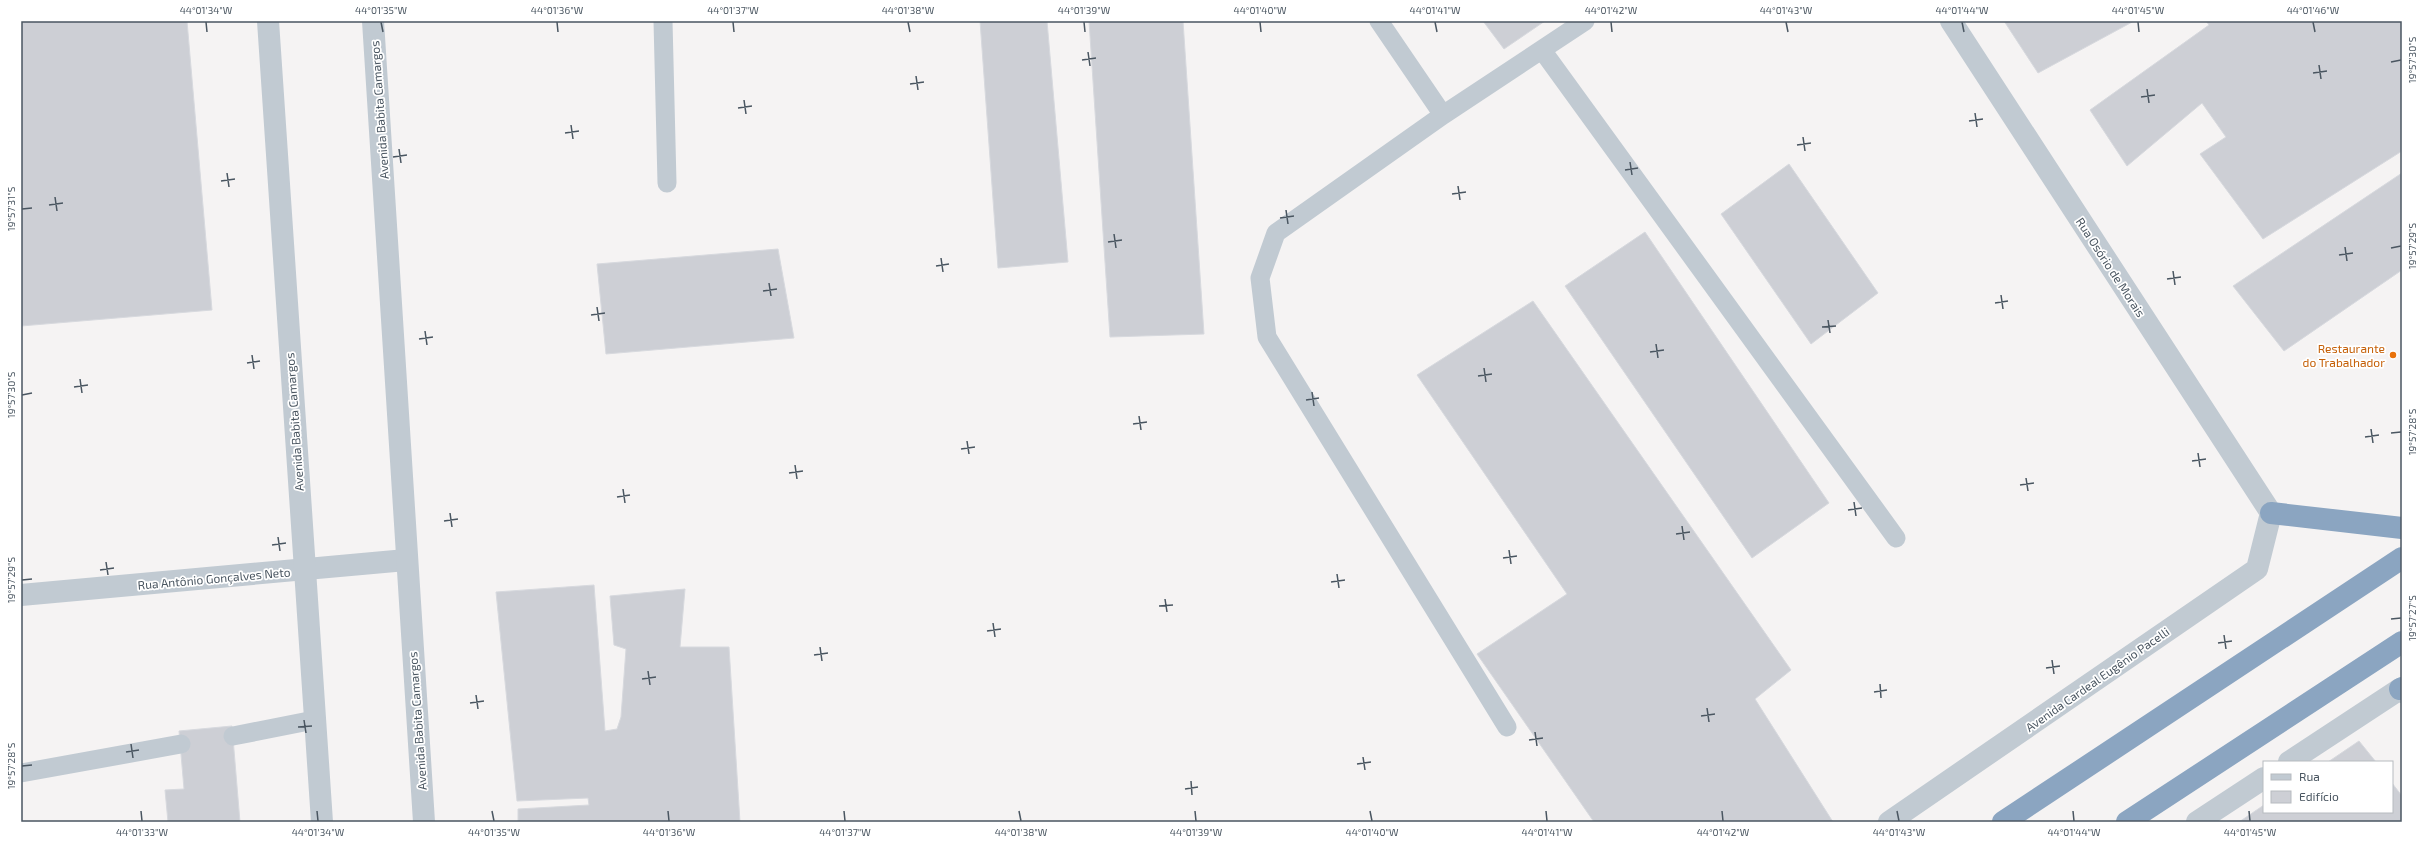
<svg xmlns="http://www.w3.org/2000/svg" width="2423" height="843" font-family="'Exo 2',sans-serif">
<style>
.building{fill:#cdcfd5;stroke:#d7d9de}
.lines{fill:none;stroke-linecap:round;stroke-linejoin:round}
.service{stroke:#c1cad2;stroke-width:19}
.minor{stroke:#c1cad2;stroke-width:22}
.tertiary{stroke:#c1cad2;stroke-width:22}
.motorway{stroke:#8ba5c1;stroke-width:22}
.ticks{fill:none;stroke:#4a5661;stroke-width:1.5}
.food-dot{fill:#e8710a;stroke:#fff;stroke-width:1.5}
.labels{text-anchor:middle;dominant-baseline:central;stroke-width:3.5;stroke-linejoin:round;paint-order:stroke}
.street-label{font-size:12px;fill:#4a5661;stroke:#fff}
.food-label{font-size:12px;fill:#c56008;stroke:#fff;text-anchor:end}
.neatline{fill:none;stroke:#4a5661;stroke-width:1.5}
.ticks-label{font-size:10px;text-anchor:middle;fill:#4a5661}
</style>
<rect width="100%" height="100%" fill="#f5f3f3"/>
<path class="building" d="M21,21H187L212,310L21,326Z
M980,21H1047L1068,262L998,268Z
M1089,21H1183L1204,334L1110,337Z
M1483,21H1545L1504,49Z
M2004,21H2134L2038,73Z
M2206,21H2402V151L2263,239L2200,154L2226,137L2202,103L2127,166L2090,110L2209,25Z
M1789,164L1878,293L1811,344L1721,214Z
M2402,173V270L2284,351L2233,286Z
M1645,232L1829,503L1752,558L1565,286Z
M778,249L794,338L606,354L597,264Z
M1533,301L1791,670L1755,699L1833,822H1594L1477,654L1567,594L1417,375Z
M594,585L605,731L617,729L621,717L626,649L614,645L610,596L685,589L680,647H729L740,822H518V809L589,805L588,798L517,801L496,592Z
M232,726L240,822H168L165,790L184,789L179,731Z
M2359,741L2376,762H2328Z
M2392,783L2402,796V822H2239L2264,805V812H2392Z"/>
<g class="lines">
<path class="service" d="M663,21L667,183
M1379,21L1443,115
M1542,50L1896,538
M1507,727L1267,337L1260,278L1276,233L1443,115L1585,21
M233,736L314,720
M21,773L181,744"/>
<path class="minor" d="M21,595L406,560
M2289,762L2400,689L2402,692
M1889,822L2257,569L2271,513
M2197,822L2264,778"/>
<path class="tertiary" d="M268,21L322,822
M373,21L424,822
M1951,21L2271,513"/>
<path class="motorway" d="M2271,513L2402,528
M2400,689L2402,688
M2003,822L2402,558
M2127,822L2402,642"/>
</g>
<path class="ticks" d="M206,22L207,32M381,22L383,32M557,22L558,32M733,22L734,32M908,22L910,32M1084,22L1085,32M1260,22L1261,32M1435,22L1437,32M1611,22L1612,32M1786,22L1788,32M1962,22L1964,32M2138,22L2139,32M2313,22L2315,32M1088,52L1090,66M1082,60L1096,58M2391,62L2401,60M2319,65L2321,79M2313,73L2327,71M916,76L918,90M910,84L924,82M2147,89L2149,103M2141,97L2155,95M744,100L746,114M738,108L752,106M1975,113L1977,127M1969,121L1983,119M571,125L573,139M565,133L579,131M1803,137L1805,151M1797,145L1811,143M399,149L401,163M393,157L407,155M1630,162L1632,175M1625,170L1638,168M227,173L229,187M221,181L235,179M1458,186L1460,200M1452,194L1466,192M55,197L57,211M49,205L63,203M22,209L32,208M1286,210L1288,224M1280,218L1294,216M1114,234L1116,248M1108,242L1122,240M2345,247L2347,261M2391,248L2401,246M2339,255L2353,253M941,258L943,272M936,266L949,264M2173,271L2175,285M2167,279L2181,277M769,283L771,296M763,291L777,289M2001,295L2003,309M1995,303L2008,301M597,307L599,321M591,315L605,313M1828,320L1830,333M1822,327L1836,326M425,331L427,345M419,339L433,337M1656,344L1658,358M1650,352L1664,350M252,355L254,369M247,363L260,361M1484,368L1486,382M1478,376L1492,374M80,379L82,393M74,387L88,385M1312,392L1314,406M22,395L32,393M1306,400L1319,398M1139,416L1141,430M1133,424L1147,422M2371,429L2373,443M2391,433L2401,432M2365,437L2379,435M967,441L969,454M961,449L975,447M2198,453L2200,467M2192,461L2206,459M795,465L797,479M789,473L803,471M2026,478L2028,491M2020,485L2034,483M623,489L625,503M617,497L630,495M1854,502L1856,516M1848,510L1862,508M450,513L452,527M444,521L458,519M1682,526L1684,540M1676,534L1690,532M278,537L280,551M272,545L286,543M1509,550L1511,564M1503,558L1517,556M106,562L108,575M100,570L114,568M1337,574L1339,588M22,580L32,579M1331,582L1345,580M1165,599L1167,612M1159,606L1173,605M2391,619L2401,618M993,623L995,637M987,631L1001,629M2224,635L2226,649M2218,643L2232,641M820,647L822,661M814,655L828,653M2052,660L2054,674M2046,668L2060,666M648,671L650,685M642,679L656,677M1880,684L1881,698M1874,692L1887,690M476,695L478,709M470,703L484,701M1707,708L1709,722M1701,716L1715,714M304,720L306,733M298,727L312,726M1535,732L1537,746M1529,740L1543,738M131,744L133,758M126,752L139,750M1363,757L1365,770M1357,764L1371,762M22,766L32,765M1191,781L1192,795M1185,789L1198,787M141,811L142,821M317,811L318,821M492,811L494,821M668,811L669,821M844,811L845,821M1019,811L1021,821M1195,811L1196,821M1370,811L1372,821M1546,811L1547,821M1722,811L1723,821M1897,811L1899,821M2073,811L2074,821M2249,811L2250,821"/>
<circle class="food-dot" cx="2393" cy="355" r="4"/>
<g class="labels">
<g class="street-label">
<text transform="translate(379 110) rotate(-94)">Avenida Babita Camargos</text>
<text transform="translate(2111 267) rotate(57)">Rua Osório de Morais</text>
<text transform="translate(294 422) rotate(-94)">Avenida Babita Camargos</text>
<text transform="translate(214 578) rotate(-5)">Rua Antônio Gonçalves Neto</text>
<text transform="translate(2097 679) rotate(-35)">Avenida Cardeal Eugênio Pacelli</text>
<text transform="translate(417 721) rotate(-94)">Avenida Babita Camargos</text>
</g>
<g class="food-label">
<text x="2385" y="348">Restaurante<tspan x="2385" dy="14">do Trabalhador</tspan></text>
</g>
</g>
<rect width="2423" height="843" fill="none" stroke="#ffffff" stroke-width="44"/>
<rect x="2263" y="761" width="130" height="52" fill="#ffffff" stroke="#b7bbc0"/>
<rect x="2271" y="774" width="20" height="6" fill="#c1cad2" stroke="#b7bbc0"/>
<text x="2299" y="781" font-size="12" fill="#4a5661">Rua</text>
<rect x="2271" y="791" width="20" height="12" fill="#cdcfd5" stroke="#b7bbc0"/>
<text x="2299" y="801" font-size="12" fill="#4a5661">Edifício</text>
<rect x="22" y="22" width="2379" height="799" class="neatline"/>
<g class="ticks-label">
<text x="206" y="14">44°01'34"W</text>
<text x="381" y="14">44°01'35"W</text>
<text x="557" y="14">44°01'36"W</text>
<text x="733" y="14">44°01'37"W</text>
<text x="908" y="14">44°01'38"W</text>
<text x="1084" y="14">44°01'39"W</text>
<text x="1260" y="14">44°01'40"W</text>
<text x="1435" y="14">44°01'41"W</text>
<text x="1611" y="14">44°01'42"W</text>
<text x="1786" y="14">44°01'43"W</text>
<text x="1962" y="14">44°01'44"W</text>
<text x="2138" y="14">44°01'45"W</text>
<text x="2313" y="14">44°01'46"W</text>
<text transform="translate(2412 60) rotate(-90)" y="4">19°57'30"S</text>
<text transform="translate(11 209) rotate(-90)" y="4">19°57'31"S</text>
<text transform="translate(2412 246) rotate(-90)" y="4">19°57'29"S</text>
<text transform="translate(11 395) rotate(-90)" y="4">19°57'30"S</text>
<text transform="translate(2412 432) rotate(-90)" y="4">19°57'28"S</text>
<text transform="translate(11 580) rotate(-90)" y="4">19°57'29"S</text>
<text transform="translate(2412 618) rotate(-90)" y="4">19°57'27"S</text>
<text transform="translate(11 766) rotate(-90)" y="4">19°57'28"S</text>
<text x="142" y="836">44°01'33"W</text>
<text x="318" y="836">44°01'34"W</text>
<text x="494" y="836">44°01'35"W</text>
<text x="669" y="836">44°01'36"W</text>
<text x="845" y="836">44°01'37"W</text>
<text x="1021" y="836">44°01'38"W</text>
<text x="1196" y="836">44°01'39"W</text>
<text x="1372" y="836">44°01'40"W</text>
<text x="1547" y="836">44°01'41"W</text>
<text x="1723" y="836">44°01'42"W</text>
<text x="1899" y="836">44°01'43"W</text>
<text x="2074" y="836">44°01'44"W</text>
<text x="2250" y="836">44°01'45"W</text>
</g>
</svg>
